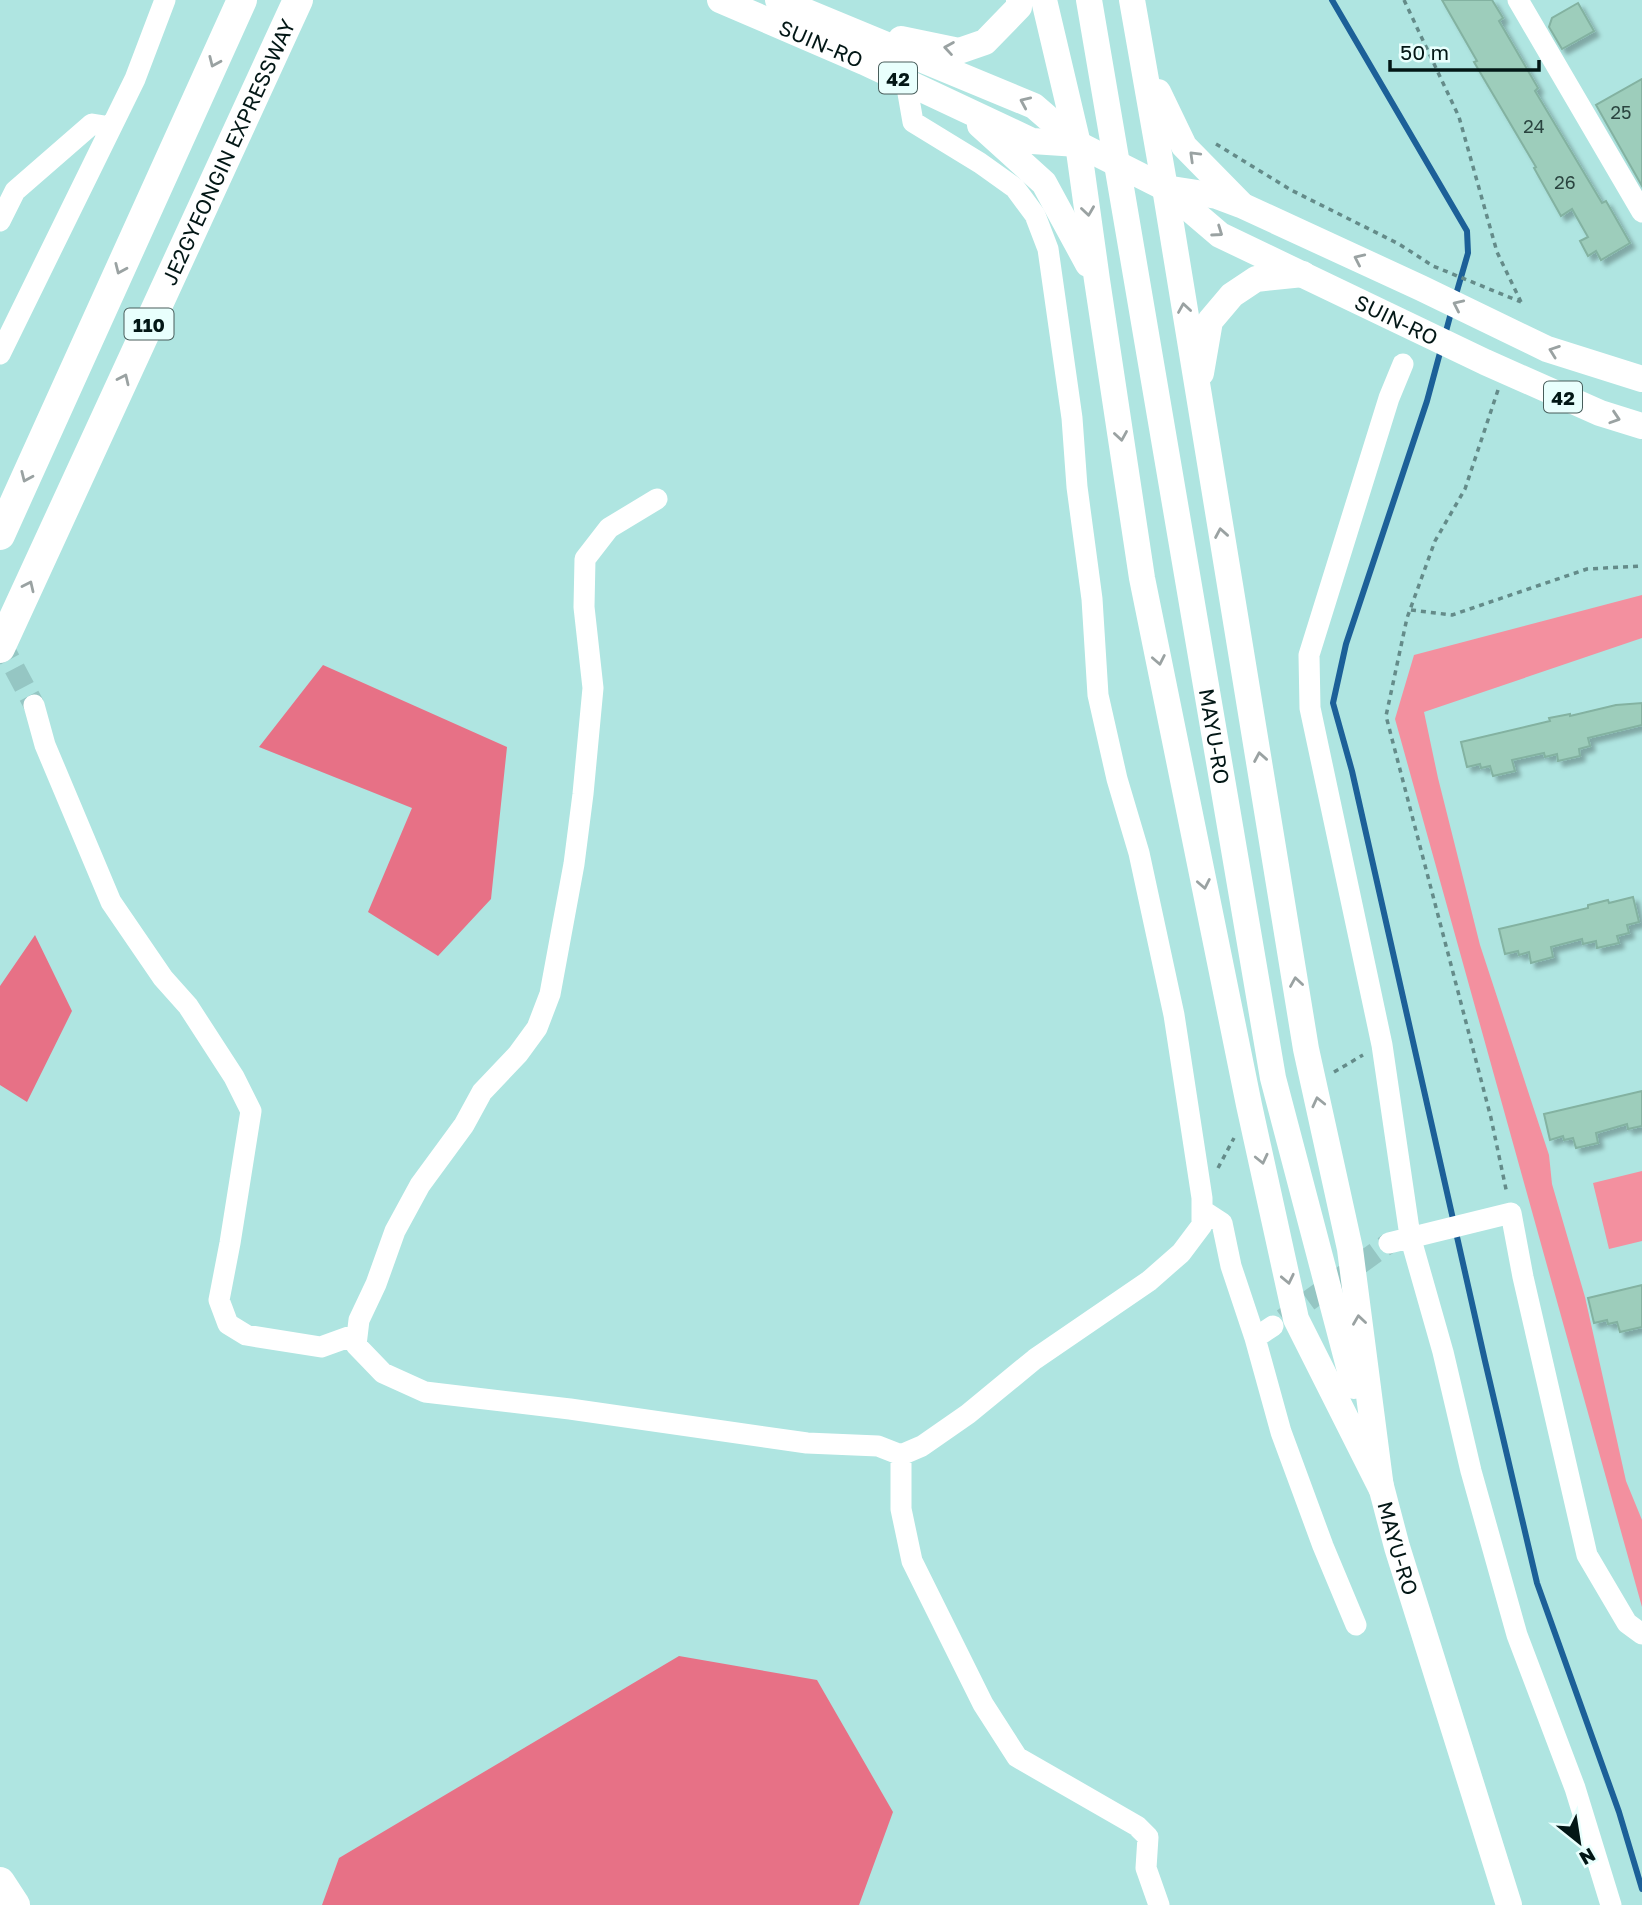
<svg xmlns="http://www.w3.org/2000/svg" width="1642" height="1905" font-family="'Golos Text',sans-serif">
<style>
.green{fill:#f3909f}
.forest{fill:#e77186}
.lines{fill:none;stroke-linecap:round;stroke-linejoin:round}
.stream{stroke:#1c6098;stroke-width:6}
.building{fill:#9dcdbb;stroke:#83b2a1;stroke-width:2;filter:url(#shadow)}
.minor-tunnel{stroke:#95c6c3;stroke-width:21;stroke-dasharray:21 10;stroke-linecap:butt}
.path{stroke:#648b89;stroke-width:3.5;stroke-dasharray:5 5;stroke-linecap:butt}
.minor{stroke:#fff;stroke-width:21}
.major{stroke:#fff;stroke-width:26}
.highway{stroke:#fff;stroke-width:30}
.oneway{stroke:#9aa2a2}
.labels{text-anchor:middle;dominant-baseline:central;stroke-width:7;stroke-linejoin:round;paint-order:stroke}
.number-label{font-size:18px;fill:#2a443f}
.shield{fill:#e9fffd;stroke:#485d5b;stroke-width:2}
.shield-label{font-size:19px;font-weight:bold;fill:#031716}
.street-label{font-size:21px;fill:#031716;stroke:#e9fffd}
</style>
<defs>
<filter id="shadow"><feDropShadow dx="5" dy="5" stdDeviation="2" flood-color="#0004"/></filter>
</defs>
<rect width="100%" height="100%" fill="#afe5e1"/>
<path class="green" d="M1642,595V638L1424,712L1438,778L1480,945L1549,1155L1552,1184L1585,1297L1626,1481L1642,1520V1607L1395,719L1414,655Z
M1642,1171V1241L1609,1249L1593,1183Z"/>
<path class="forest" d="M323,665L507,747L491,899L438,956L368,912L412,808L259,747Z
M35,935L72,1011L27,1102L0,1085V986Z
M679,1656L817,1680L893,1812L859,1905H322L339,1858Z"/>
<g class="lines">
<path class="stream" d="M1332,0L1467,231L1468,253L1455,298
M1445,335L1452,309
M1441,349L1427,401L1346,644L1333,703L1352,771L1485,1361L1537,1583L1619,1812L1642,1889"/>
</g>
<path class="building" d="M1442,0H1492L1503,18L1499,21L1538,88L1535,91L1602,203L1606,201L1630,243L1601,260L1596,251L1588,256L1580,241L1588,237L1572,209L1561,216L1534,168L1536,167L1474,62L1477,61Z
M1578,3L1594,31L1562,49L1549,27L1552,18Z
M1642,79V186L1596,105Z
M1642,703V725L1588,738L1590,746L1579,749L1580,756L1558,761L1557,754L1545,757L1544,753L1512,760L1515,771L1493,776L1490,766L1481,768L1480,764L1467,767L1461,742L1550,721L1549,718L1570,714V716L1616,705Z
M1633,897L1639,922L1627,925L1629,933L1617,936L1619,943L1597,948L1596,941L1583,944L1582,939L1551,947L1553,957L1531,963L1529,952L1519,955L1518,951L1505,954L1499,929L1588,908V905L1608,900L1609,903Z
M1642,1091V1126L1628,1129L1627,1124L1596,1133L1598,1143L1576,1148L1573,1138L1564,1140L1563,1136L1550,1140L1544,1114Z
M1642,1285V1327L1620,1332L1617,1322L1608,1324L1607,1320L1594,1323L1588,1298Z"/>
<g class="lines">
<path class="minor-tunnel" d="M0,641L34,705
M1283,1319L1389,1243"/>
<path class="path" d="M1404,0L1459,117L1497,252L1521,302
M1216,144L1291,190L1399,244L1433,266L1521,302
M1498,390L1465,489L1435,541L1407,618L1386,716L1491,1118L1507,1194
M1411,610L1452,615L1587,569L1642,566
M1334,1072L1363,1055
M1218,1168L1234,1138"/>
<path class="minor" d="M1518,0L1642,212
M0,221L15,191L92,124L111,127
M0,354L135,79L165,0
M1403,364L1389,398L1309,655L1310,708L1382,1045L1410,1236L1443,1352L1471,1471L1517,1635L1575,1788L1611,1905
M657,499L609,528L585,559L584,607L593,688L583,794L574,864L550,994L537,1028L518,1054L482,1092L464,1125L420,1185L395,1231L376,1284L359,1320L356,1345L383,1373L425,1392L570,1409L807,1443L878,1446L901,1455L922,1446L968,1414L1035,1359L1149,1281L1181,1253L1202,1225V1198L1174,1015L1139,853L1117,779L1098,695L1092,599L1077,487L1072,418L1048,249L1035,215L1015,188L980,163L913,122L906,82
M34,705L45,745L111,902L163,978L188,1006L234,1077L251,1111L230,1243L219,1300L228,1324L246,1335L321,1347L357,1334
M1202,1210L1222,1223L1231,1266L1255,1338L1281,1432L1323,1546L1356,1625
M1389,1243L1511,1213L1523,1277L1587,1555L1627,1623L1642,1634
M1255,1338L1273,1326
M901,1455V1509L912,1561L983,1704L1017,1757L1137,1826L1148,1837L1146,1868L1159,1905"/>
<g class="major">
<path id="s1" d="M720,0L864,62L1032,141L1078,144"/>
<path d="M778,0L1034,106L1078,144L1165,188L1217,196L1241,205L1421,288L1547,349L1642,379"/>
<path d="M1044,0L1078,144L1097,280L1142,578L1249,1105L1296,1319L1381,1488L1350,1249L1306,1049L1165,188L1132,0"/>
<path id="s2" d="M1089,0L1273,1078L1354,1386"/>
<path d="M901,39L959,51L985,42L1019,7V0"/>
<path d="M1158,92L1184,146L1240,203"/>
<path d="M980,125L1044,183L1088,264"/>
<path id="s3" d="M1165,188L1220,235L1485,362L1600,413L1642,426"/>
<path d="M1201,373L1210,321L1232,295L1256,279L1303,274"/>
<path id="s4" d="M1377,1471L1397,1547L1509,1905"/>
</g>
<g class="highway">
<path d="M0,535L242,0"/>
<path id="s5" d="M0,648L298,0"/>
<path d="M0,1882L15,1905"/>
</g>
</g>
<defs><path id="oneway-chevron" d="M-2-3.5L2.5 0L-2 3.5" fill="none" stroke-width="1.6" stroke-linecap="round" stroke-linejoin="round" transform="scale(1.75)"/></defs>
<g class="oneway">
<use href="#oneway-chevron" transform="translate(949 48) rotate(-171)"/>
<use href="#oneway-chevron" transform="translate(214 62) rotate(114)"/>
<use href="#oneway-chevron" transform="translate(1025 102) rotate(-156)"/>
<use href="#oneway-chevron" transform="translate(1194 156) rotate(-136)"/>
<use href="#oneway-chevron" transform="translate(1088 211) rotate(82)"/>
<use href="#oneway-chevron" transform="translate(1218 232) rotate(35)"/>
<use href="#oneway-chevron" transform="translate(1359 259) rotate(-155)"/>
<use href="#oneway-chevron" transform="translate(120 269) rotate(114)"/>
<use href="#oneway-chevron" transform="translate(1458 305) rotate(-155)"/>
<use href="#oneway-chevron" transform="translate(1184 308) rotate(-99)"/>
<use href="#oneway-chevron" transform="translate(1554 351) rotate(-160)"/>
<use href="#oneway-chevron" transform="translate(124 379) rotate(-65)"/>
<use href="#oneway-chevron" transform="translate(1615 418) rotate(18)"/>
<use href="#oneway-chevron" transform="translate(1121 436) rotate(81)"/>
<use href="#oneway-chevron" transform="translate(26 477) rotate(114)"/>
<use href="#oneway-chevron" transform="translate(1221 533) rotate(-100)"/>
<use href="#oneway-chevron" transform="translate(29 586) rotate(-65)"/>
<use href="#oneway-chevron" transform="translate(1159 660) rotate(79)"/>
<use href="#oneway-chevron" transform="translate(1260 757) rotate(-100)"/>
<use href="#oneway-chevron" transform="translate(1204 884) rotate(79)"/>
<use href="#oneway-chevron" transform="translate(1296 982) rotate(-99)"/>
<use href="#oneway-chevron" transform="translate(1318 1102) rotate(-103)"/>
<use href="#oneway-chevron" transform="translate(1262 1159) rotate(77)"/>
<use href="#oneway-chevron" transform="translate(1288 1279) rotate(78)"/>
<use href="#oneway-chevron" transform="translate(1359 1320) rotate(-98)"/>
</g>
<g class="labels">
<g class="number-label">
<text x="1621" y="112">25</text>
<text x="1534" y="126">24</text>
<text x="1565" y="182">26</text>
</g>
<g class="shield">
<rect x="879" y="62.5" width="38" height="31" rx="5"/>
<rect x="124.5" y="308.5" width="49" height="31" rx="5"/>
<rect x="1544" y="381.5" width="38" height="31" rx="5"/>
</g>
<g class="shield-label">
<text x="898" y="78">42</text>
<text x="149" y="324">110</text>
<text x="1563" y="397">42</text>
</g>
<g class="street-label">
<text stroke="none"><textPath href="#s1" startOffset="110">SUIN-RO</textPath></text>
<text stroke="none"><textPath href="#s5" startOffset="546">JE2GYEONGIN EXPRESSWAY</textPath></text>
<text stroke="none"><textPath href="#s3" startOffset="268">SUIN-RO</textPath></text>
<text stroke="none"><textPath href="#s2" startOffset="747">MAYU-RO</textPath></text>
<text stroke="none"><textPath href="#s4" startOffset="80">MAYU-RO</textPath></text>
</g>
</g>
<g transform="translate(1579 1842) rotate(150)" stroke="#e9fffd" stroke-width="5" paint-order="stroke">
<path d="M0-5L12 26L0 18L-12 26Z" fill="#031716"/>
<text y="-10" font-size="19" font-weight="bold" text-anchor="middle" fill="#031716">N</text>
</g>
<path d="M1390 60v10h149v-10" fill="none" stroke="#031716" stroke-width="3.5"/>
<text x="1400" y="60" font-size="21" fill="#031716" stroke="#e9fffd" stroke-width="5" paint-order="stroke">50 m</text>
</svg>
